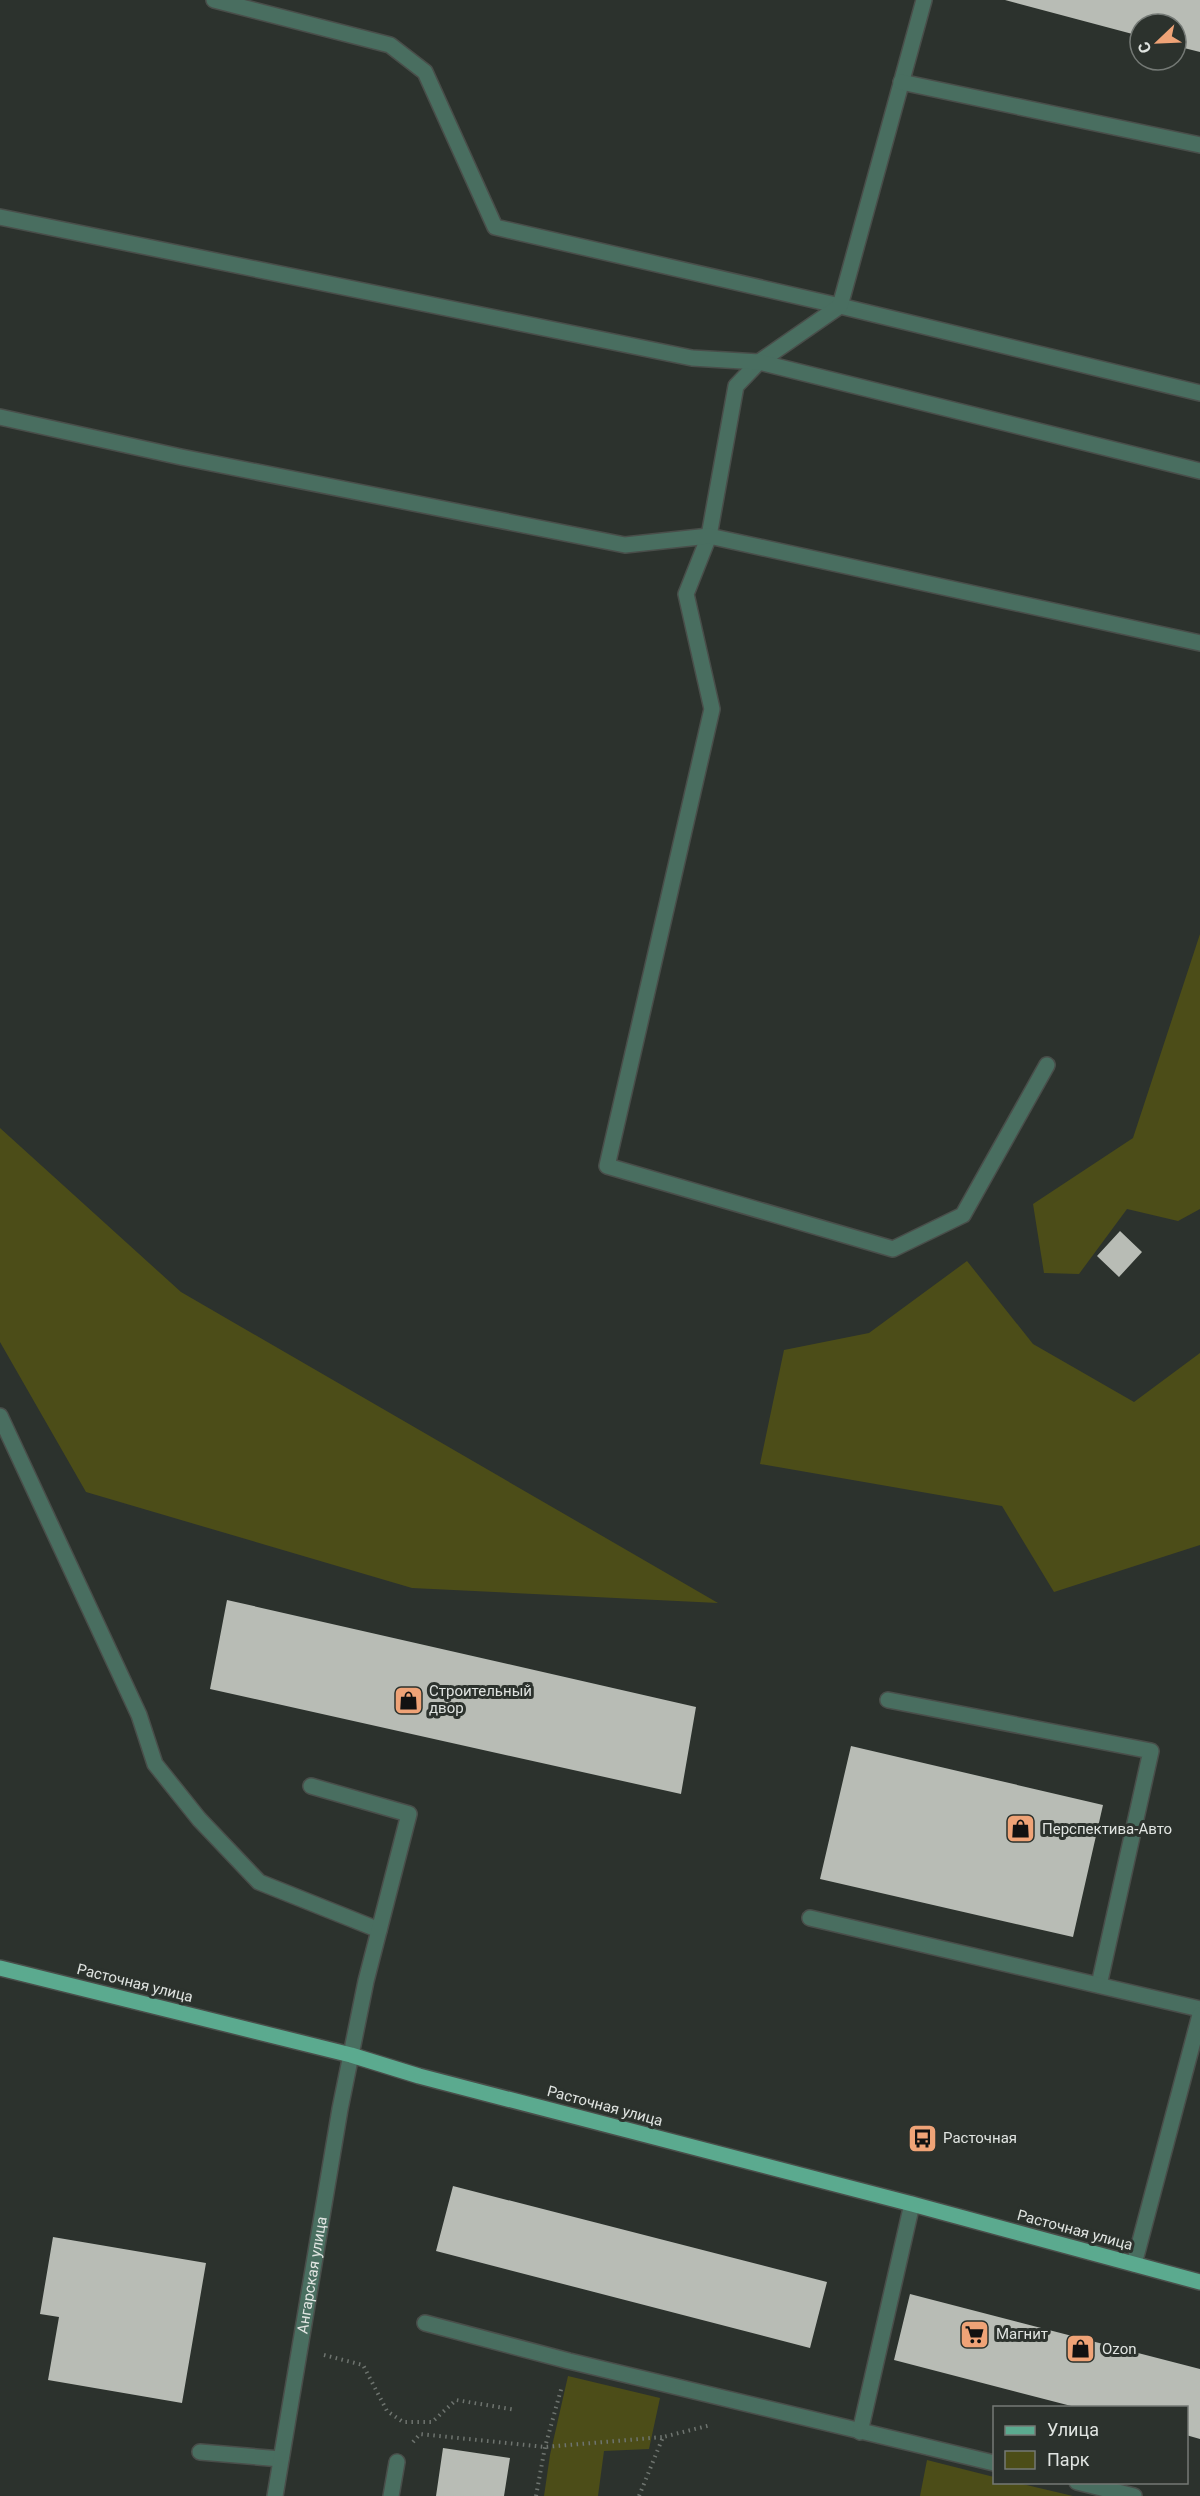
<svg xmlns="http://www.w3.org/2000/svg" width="1200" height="2496" font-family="Roboto,sans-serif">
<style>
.green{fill:#4c4d18}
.building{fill:#b8bcb5}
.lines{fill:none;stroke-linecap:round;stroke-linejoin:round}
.minor-casing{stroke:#494e4a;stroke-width:18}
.major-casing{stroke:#494e4a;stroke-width:18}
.path{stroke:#6e746f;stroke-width:4;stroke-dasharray:1.5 4.5;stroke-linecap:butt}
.minor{stroke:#496e60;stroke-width:15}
.major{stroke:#5baa8f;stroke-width:15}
.labels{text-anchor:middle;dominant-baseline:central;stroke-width:6;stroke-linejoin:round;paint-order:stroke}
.poi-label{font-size:15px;fill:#e0e4e1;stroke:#2c322d;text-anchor:start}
.street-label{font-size:15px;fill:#e0e4e1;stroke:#2c322d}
</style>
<rect width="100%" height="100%" fill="#2c322d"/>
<path class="green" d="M1200,934V1209L1178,1221L1127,1209L1079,1274L1044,1273L1033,1204L1133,1138Z
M0,1128L181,1292L718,1603L412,1588L86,1492L0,1342Z
M967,1261L1033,1344L1134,1402L1200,1353V1545L1054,1592L1002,1506L760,1464L784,1350L869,1333Z
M568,2376L660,2398L649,2449L604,2451L598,2496H544L550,2455Z
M927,2460L994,2477V2482L1018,2483L1073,2496H920Z"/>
<path class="building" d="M1005,0H1200V52L1176,46V24H1140V36Z
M1120,1231L1142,1252L1119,1277L1097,1256Z
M227,1600L696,1707L681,1794L210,1689Z
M851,1746L1103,1805L1073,1937L820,1879Z
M453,2186L827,2282L810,2348L436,2251Z
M53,2237L206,2263L182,2403L48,2380L59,2317L40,2314Z
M910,2294L1200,2369V2439L1186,2435V2408H1079L894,2360Z
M443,2448L510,2458L504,2496H436Z"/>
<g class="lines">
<defs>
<g id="minor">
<path d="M214,0L390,45L425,72L495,227L840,306L1200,393"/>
<path d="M924,0L840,306L759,362L736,386L709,536L686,594L712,709L607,1166L893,1249L963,1215L1047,1065"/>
<path d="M901,82L1200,145"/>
<path d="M0,217L692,358L759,362L1200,471"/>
<path d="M0,417L181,457L625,545L709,536L1200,643"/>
<path d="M0,1416L139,1715L155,1764L199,1819L259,1882L379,1930"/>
<path d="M888,1700L1151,1751L1099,1985"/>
<path d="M810,1918L1200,2009"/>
<path d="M1134,2264L1200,2015"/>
<path d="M425,2323L569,2361L994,2463"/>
<path d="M860,2432L912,2204"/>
<path d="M200,2452L281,2459"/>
<path d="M1077,2482L1134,2496"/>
<path id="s1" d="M275,2496L340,2109L366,1981L409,1814L311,1786"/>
<path d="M391,2496L397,2462"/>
</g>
<path id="major" d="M0,1968L351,2055L419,2076L912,2204L1200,2282"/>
</defs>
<use href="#minor" class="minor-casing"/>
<use href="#major" class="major-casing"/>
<path class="path" d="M324,2355L363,2365L387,2411L403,2422H432L456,2400L516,2410
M413,2442L420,2434L545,2447L663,2437
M536,2496L545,2447L562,2386
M639,2496L663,2437L711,2425"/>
<use href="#minor" class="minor"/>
<use href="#major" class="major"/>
</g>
<defs>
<symbol id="shop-square" viewBox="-11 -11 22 22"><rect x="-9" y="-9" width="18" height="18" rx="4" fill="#efa377" stroke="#2c322d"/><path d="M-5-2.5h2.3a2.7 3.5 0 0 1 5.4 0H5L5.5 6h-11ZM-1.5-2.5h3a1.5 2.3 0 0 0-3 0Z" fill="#111"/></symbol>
<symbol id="bus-square" viewBox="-11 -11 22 22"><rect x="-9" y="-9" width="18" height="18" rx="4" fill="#efa377" stroke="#2c322d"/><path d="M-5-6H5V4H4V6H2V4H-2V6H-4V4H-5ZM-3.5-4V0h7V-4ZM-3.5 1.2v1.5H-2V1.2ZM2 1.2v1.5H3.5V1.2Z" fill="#111"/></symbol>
<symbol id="supermarket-square" viewBox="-11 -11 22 22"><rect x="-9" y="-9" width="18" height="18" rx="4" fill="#efa377" stroke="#2c322d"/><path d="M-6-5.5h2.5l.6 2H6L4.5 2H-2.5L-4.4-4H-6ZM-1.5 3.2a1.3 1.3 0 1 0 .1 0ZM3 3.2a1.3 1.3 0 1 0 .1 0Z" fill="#111"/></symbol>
</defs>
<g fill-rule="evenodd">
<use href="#shop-square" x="392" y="1684" width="33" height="33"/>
<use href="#shop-square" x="1004" y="1812" width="33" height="33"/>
<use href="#bus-square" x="906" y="2122" width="33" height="33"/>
<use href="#supermarket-square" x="958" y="2318" width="33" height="33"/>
<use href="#shop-square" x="1064" y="2332" width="33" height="33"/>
</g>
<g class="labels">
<g class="poi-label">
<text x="429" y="1691">Строительный<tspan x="429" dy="17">двор</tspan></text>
<text x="1042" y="1829">Перспектива-Авто</text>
<text x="943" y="2138">Расточная</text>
<text x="996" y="2334">Магнит</text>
<text x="1102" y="2349">Ozon</text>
</g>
<g class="street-label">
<text transform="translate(135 1983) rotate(14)">Расточная улица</text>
<text transform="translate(605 2106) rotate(15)">Расточная улица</text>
<text transform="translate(1075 2230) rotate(15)">Расточная улица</text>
<text stroke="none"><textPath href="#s1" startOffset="224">Ангарская улица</textPath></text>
</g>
</g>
<rect x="993" y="2406" width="195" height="78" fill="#2c322d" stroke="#747975" stroke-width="1.5"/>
<rect x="1005" y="2426" width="30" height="9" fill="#5baa8f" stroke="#747975" stroke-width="1.5"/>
<text x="1047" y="2436" font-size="18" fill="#e0e4e1">Улица</text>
<rect x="1005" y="2451" width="30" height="18" fill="#4c4d18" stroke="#747975" stroke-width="1.5"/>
<text x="1047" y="2466" font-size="18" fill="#e0e4e1">Парк</text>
<g transform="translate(1158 42) rotate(247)"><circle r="28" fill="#2c322d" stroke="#747975" stroke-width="1.5"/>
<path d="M0-4.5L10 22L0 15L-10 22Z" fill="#efa377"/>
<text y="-9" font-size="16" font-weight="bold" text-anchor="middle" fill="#e0e4e1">С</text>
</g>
</svg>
